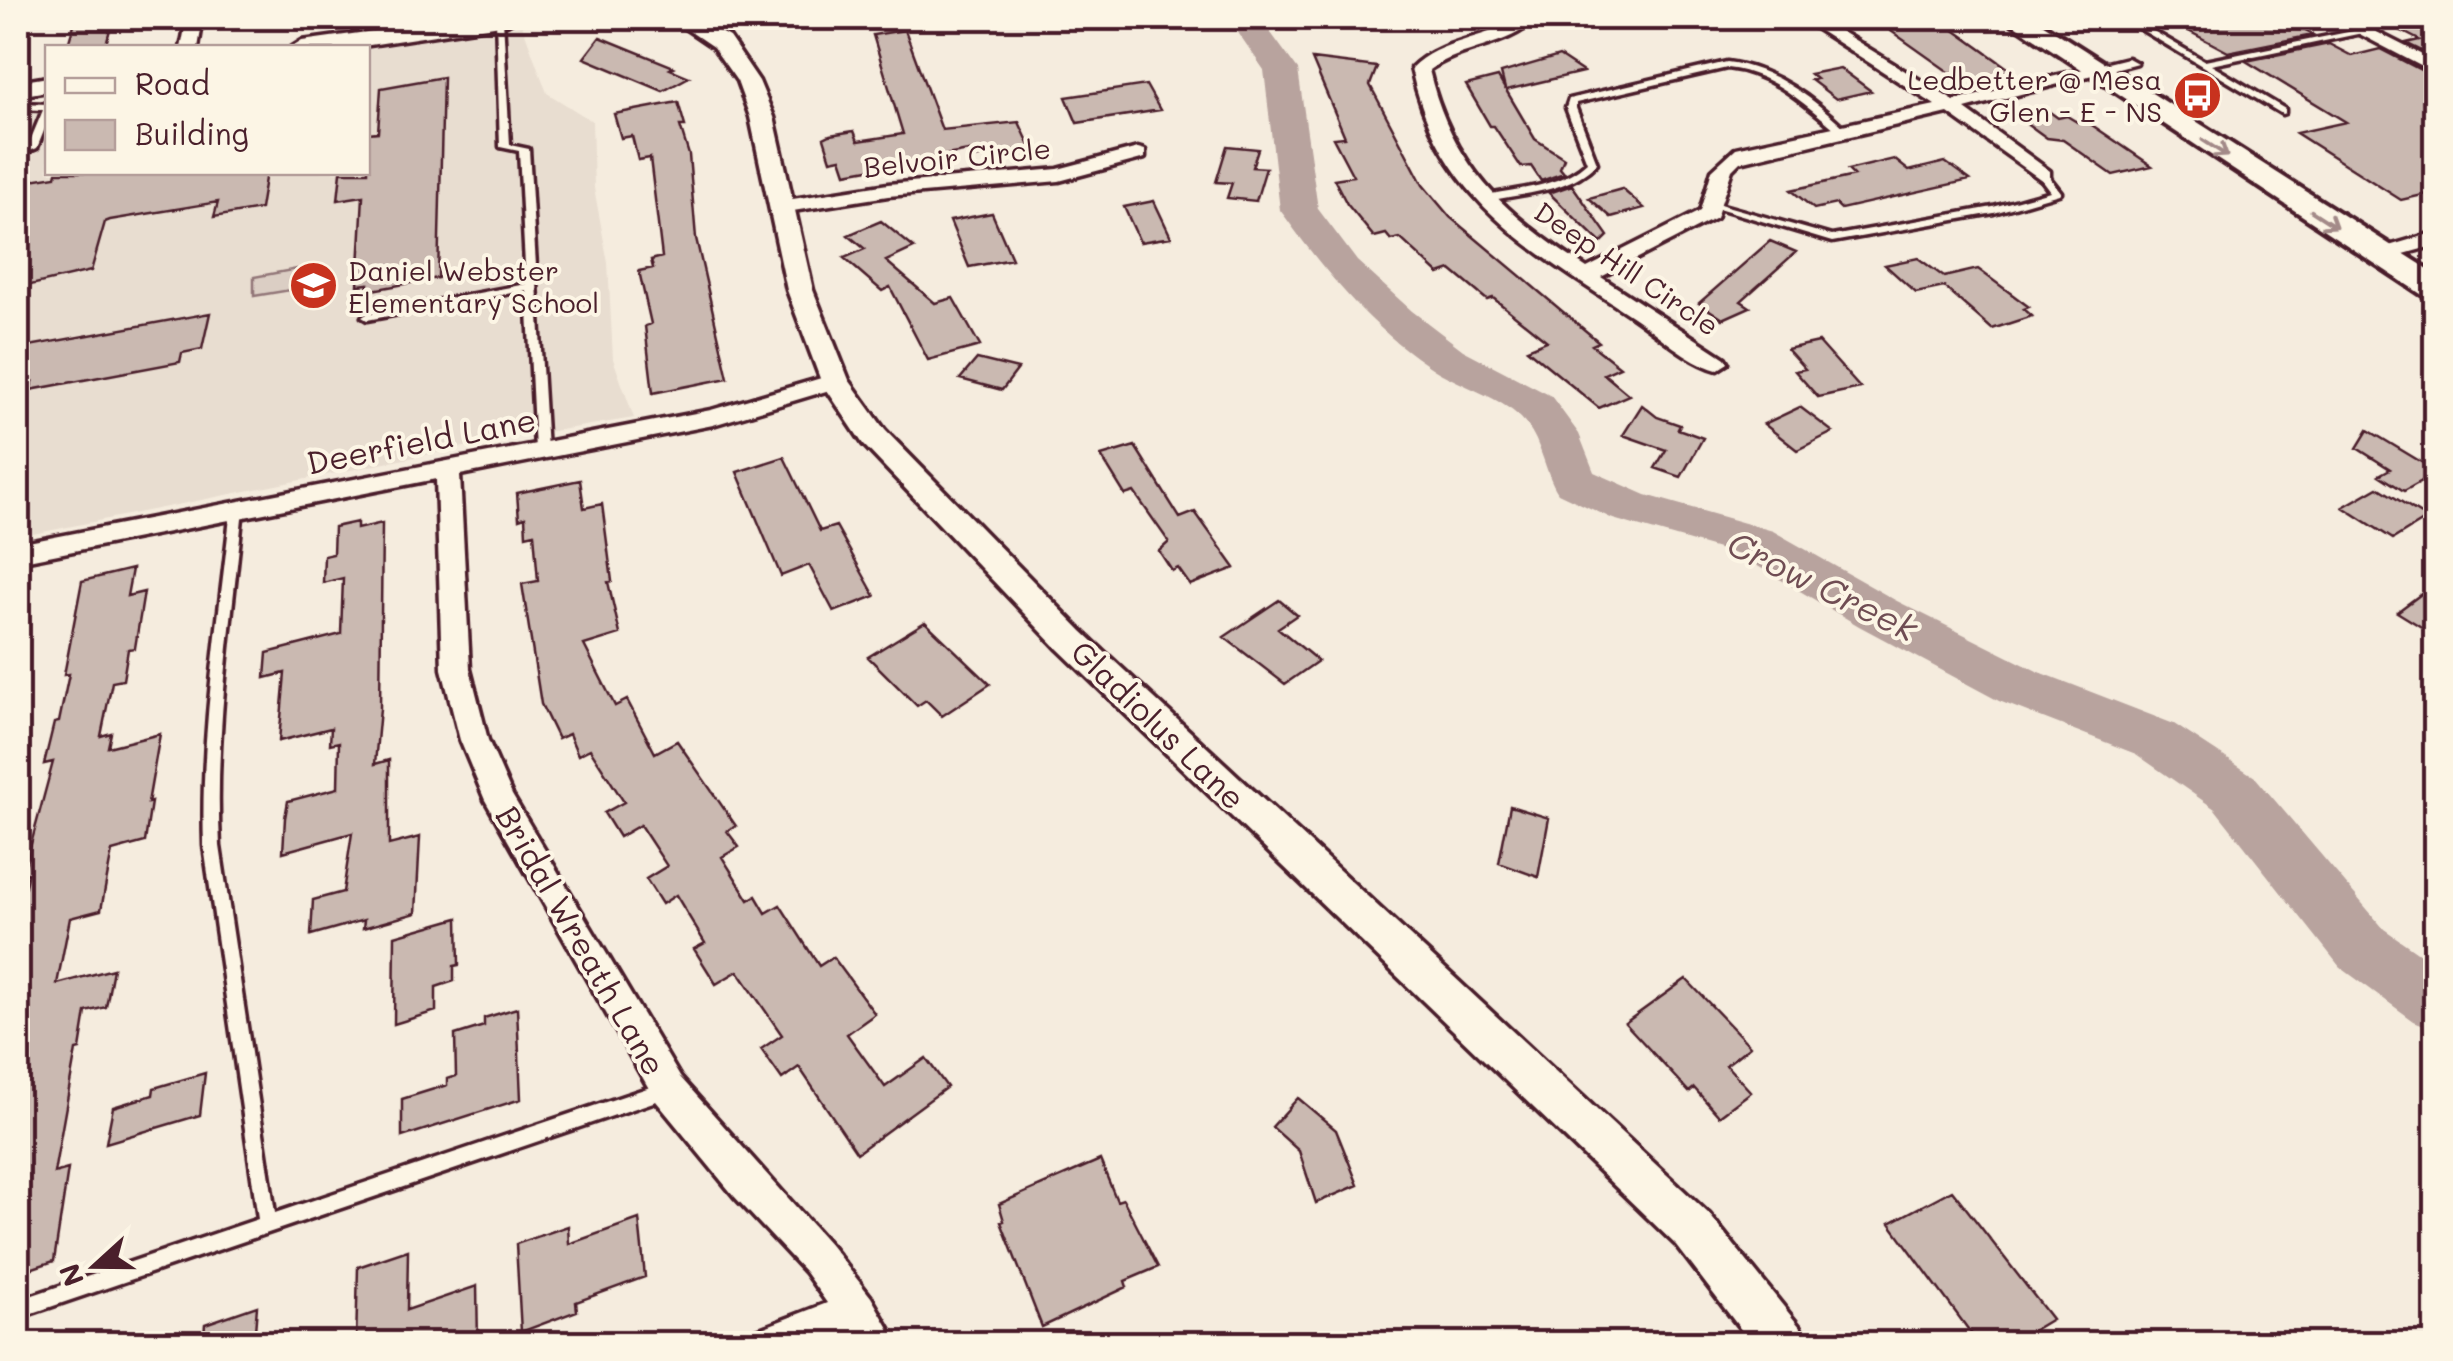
<svg xmlns="http://www.w3.org/2000/svg" width="2453" height="1361" font-family="Mali,sans-serif">
<style>
.built{fill:#e8ddd0}
.green{fill:#dbcec4;stroke:#927678;stroke-width:2.5}
.lines{fill:none;stroke-linecap:round;stroke-linejoin:round}
.river{fill:#b8a39e;fill-rule:evenodd}
.building{fill:#cab9b1;stroke:#4a1f2b;stroke-width:2.5}
.service-casing{stroke:#4a1f2b;stroke-width:7}
.minor-casing{stroke:#4a1f2b;stroke-width:7}
.tertiary-casing{stroke:#4a1f2b;stroke-width:7}
.primary-casing{stroke:#4a1f2b;stroke-width:8}
.service{fill:#fcf5e5;fill-rule:evenodd}
.minor{fill:#fcf5e5;fill-rule:evenodd}
.tertiary{fill:#fcf5e5;fill-rule:evenodd}
.primary{fill:#fcf5e5;fill-rule:evenodd}
.oneway{stroke:#a38a88}
.labels{text-anchor:middle;dominant-baseline:central;stroke-width:8;stroke-linejoin:round;paint-order:stroke}
.far-poi-label{font-size:28px;fill:#4a1f2b;stroke:#fcf5e5;text-anchor:end}
.far-street-label{font-size:28px;fill:#4a1f2b;stroke:#fcf5e5}
.street-label{font-size:32px;fill:#4a1f2b;stroke:#fcf5e5}
.water-label{font-size:35px;font-style:italic;fill:#704d53;stroke:#fcf5e5}
</style>
<rect width="100%" height="100%" fill="#f5ecde"/>
<filter id="ink" filterUnits="userSpaceOnUse"><feTurbulence type="fractalNoise" baseFrequency=".01" numOctaves="2"/><feDisplacementMap in="SourceGraphic" scale="20" xChannelSelector="R" yChannelSelector="G"/><feConvolveMatrix kernelMatrix="1 2 1 2 8 2 1 2 1" color-interpolation-filters="sRGB"/></filter>
<g filter="url(#ink)">
<path class="built" d="M522,25L547,93L592,121L594,188L608,263L613,359L634,418L504,439L18,537V103L47,99L48,172H368V49Z"/>
<path class="green" d="M297,269L306,274L303,288L254,296V277Z"/>
<g class="lines">
<path class="river" d="M1228,18H1260L1298,70L1318,209L1357,261L1412,311L1463,350L1551,396L1579,434L1594,472L1646,495L1773,531L1895,600L2037,671L2174,724L2255,777L2384,929L2436,965V1030L2414,1021L2340,967L2215,809L2136,754L1999,701L1859,626L1739,555L1613,519L1558,493C1543,469 1542,439 1521,418C1500,397 1461,386 1435,370C1374,331 1327,275 1286,218L1280,210L1264,70Z"/>
</g>
<path class="building" d="M76,18H113L105,48H67Z
M2164,18H2280L2313,35L2228,52Z
M2376,18H2436V58L2406,43L2419,40Z
M1939,19L2012,71L1963,82L1888,29Z
M905,30L942,130L1019,122L1031,148L972,158L969,151L846,173L841,158L831,160L824,138L830,135L854,131L858,141L903,134L873,35Z
M600,37L674,67L670,69L689,77L663,91L584,58Z
M2329,44L2352,56L2380,49L2436,78V192L2401,200L2296,133L2346,122L2246,61Z
M1559,56L1583,72L1506,90L1535,139L1564,158L1560,168L1564,173L1541,181L1531,166L1521,167L1494,126H1490L1466,85L1498,77L1505,89L1501,73Z
M1312,59L1377,67L1370,85L1423,185L1450,217L1599,342L1592,345L1620,367L1604,374L1629,395L1599,408L1527,349L1547,341L1493,298L1487,300L1451,270L1439,274L1400,238L1391,240L1386,234L1374,237L1347,204L1334,179L1353,176L1333,138L1345,137Z
M1840,68L1871,91L1836,99L1811,80L1816,79L1810,74Z
M443,77L438,278L367,291L368,284L358,285L363,196L338,200L341,172H368V133L378,132L381,88Z
M1146,85L1160,110L1077,123L1066,97Z
M678,102L685,126H680L689,155L696,238L728,378L653,393L645,326L651,324L639,271L653,268L651,260L662,257L650,158L638,160L632,136L621,138L614,114Z
M2047,110L2058,118L2067,116L2077,122L2086,121L2152,166L2113,175L2063,140L2047,138L2018,117Z
M1227,146L1258,149L1252,167L1266,168L1256,201L1227,198L1232,183L1216,182Z
M1894,159L1909,171L1945,162L1970,180L1841,209L1836,204L1814,209L1791,190L1854,176L1848,170Z
M57,172H266L260,209L214,217L218,202L110,220L105,222L91,271L18,288V182L56,176Z
M1572,185L1608,236L1601,243L1549,193Z
M1622,189L1644,208L1611,217L1589,198Z
M1154,201L1171,237L1140,242L1124,207Z
M992,213L1012,259L969,267L950,221Z
M881,221L914,248L886,261L935,303L953,298L980,346L928,360L890,287L882,291L844,258L865,249L848,235Z
M1770,241L1796,252L1741,301L1750,307L1723,319L1699,303Z
M1918,258L1944,277L1978,269L2029,307L2024,309L2032,316L1992,329L1944,287L1916,293L1885,265Z
M210,313L202,349L182,353L180,362L30,390L33,382L18,385V348Z
M1819,342L1860,388L1818,397L1795,371L1805,369L1787,349Z
M977,359L1018,369L1002,390L960,379Z
M1642,405L1657,417L1680,425L1678,429L1703,438L1681,477L1655,468L1666,450L1623,435Z
M1800,407L1833,432L1797,450L1764,424Z
M2368,430L2436,471V473L2404,491L2379,475L2390,469L2357,448Z
M1135,446L1180,518L1195,512L1235,568L1190,585L1178,568L1172,571L1159,551L1169,542L1134,492L1125,495L1101,456Z
M784,457L820,531L836,526L875,596L834,612L809,565L781,576L737,472Z
M580,480L584,508L602,504L612,581L608,582L620,634L584,645L615,706L627,700L655,753L677,741L736,826L727,831L739,847L722,857L749,900L756,896L766,913L780,905L819,966L833,957L875,1014L847,1034L885,1087L926,1058L947,1087L857,1153L799,1067L782,1079L761,1049L782,1035L738,971L716,984L694,949L705,943L676,895L662,904L646,879L667,866L640,825L619,837L604,813L624,802L590,749L578,755L569,734L558,739L541,704L522,584L538,581L534,533L526,535L525,517L519,519L517,493Z
M2378,487L2427,518L2393,539L2343,507Z
M357,522V529L382,523L380,709L375,764L389,760V845L420,837L416,913L363,928L364,920L311,935L313,900L343,892L352,833L283,852L285,818L288,801L338,788L339,742L330,744L331,728L279,741L285,673L265,678L267,653L341,634L343,578L323,583L324,556L333,554L334,527Z
M132,569L127,596L144,592L135,648L128,649L123,680L112,682L101,736L111,733L108,747L160,734L148,803L151,802L145,842L112,851L101,910L70,918L57,984L113,969L106,1007L86,1012L80,1049L76,1050L54,1173L68,1169L54,1261L18,1273V1008L26,966L18,968V917L28,873L23,874L53,762L44,764L54,723L59,722L69,674L64,675L82,581Z
M2436,583V636L2397,612Z
M1279,600L1297,615L1278,628L1318,661L1285,684L1224,637Z
M925,622L990,684L942,716L926,700L917,706L868,657Z
M1510,806L1549,818L1538,877L1499,863Z
M458,918L459,965L454,966V981L436,987V1011L394,1024L395,936Z
M1686,979L1750,1046L1726,1065L1751,1092L1719,1116L1694,1088L1689,1092L1625,1023Z
M517,1008L521,1099L402,1137V1099L447,1085V1079L456,1076L455,1035L484,1026V1018Z
M205,1073L200,1115L106,1143L113,1107L153,1095L154,1088Z
M1298,1098L1336,1130L1358,1185L1316,1203L1299,1151L1272,1127Z
M1100,1160L1117,1201L1123,1199L1158,1267L1125,1281L1127,1287L1042,1327L1001,1222L1004,1221L999,1204Z
M1952,1190L2052,1319L2010,1344H1979L1890,1223Z
M639,1219L645,1277L576,1302L577,1311L521,1332L516,1244L568,1226L569,1244Z
M408,1250L407,1310L477,1286L478,1344H356L358,1267Z
M257,1306L254,1344H203L205,1324Z"/>
<g class="lines">
<defs>
<path id="service" d="M496,18L503,19L510,145L529,149L547,450L541,454L535,450L527,290L367,320L362,317L367,314L526,284L519,151L500,147Z
M2122,18H2131L2205,61L2363,29L2367,32L2211,65L2285,109V113L2282,114Z
M1727,62C1774,68 1814,99 1848,131L1840,133C1805,105 1773,73 1727,68L1576,103V108L1597,163C1569,192 1525,193 1487,201L1482,198L1487,195C1521,188 1560,187 1587,162L1566,108L1569,99Z
M18,103L48,104V121L37,148L18,156V150L28,146L43,110L18,109Z
M2043,172L2046,173L2061,192L2059,194L1994,213L1832,242L1708,205L1716,203L1832,236L1993,207L2050,191L2038,175Z
M237,504L243,508C232,621 214,732 220,846L275,1213L668,1081L674,1083L677,1089L674,1095L668,1097L18,1318V1300L258,1219L204,846C200,732 219,621 231,508Z"/>
<path id="minor" d="M187,18H203L198,48H181Z
M1519,18H1537C1508,48 1462,46 1429,70C1452,167 1506,215 1587,268L1700,211L1712,170L1736,148L1935,105L1800,18H1819L1954,101L2128,58L2137,63L1965,109L2050,171V179L2043,181L1948,113L1740,162L1732,170L1716,218L1601,277L1725,358L1728,363L1717,370C1688,362 1658,334 1633,317C1528,247 1440,200 1411,68C1439,39 1486,40 1519,18Z
M2329,18H2349L2436,62V74Z
M1138,148L1145,150V158L1059,181L888,196L780,213L770,207L780,201L888,184L1058,169Z
M2436,232V245L2379,261L2369,255L2372,251Z
M835,374L843,376L846,381L843,386L713,425L460,475L470,669L488,740L512,795L680,1077L831,1246L871,1297L898,1344H855L848,1333L821,1344H752L757,1330L827,1303L805,1272L734,1196L656,1101L485,800L460,740L442,669L436,479L18,562V544L711,410Z"/>
<path id="tertiary" d="M467,18H518L507,24L350,48H291L302,41Z
M670,18H694L729,37L759,81L774,117L813,290L849,380L885,430L1082,631L1709,1214L1800,1327L1807,1344H1752L1677,1246L1058,649L863,444L821,381L787,290L750,117L737,81L713,47Z
M48,77V91L18,96V82Z"/>
<path id="primary" d="M2004,18H2034L2436,274V299L2424,296Z"/>
</defs>
<use href="#service" class="service-casing"/>
<use href="#minor" class="minor-casing"/>
<use href="#tertiary" class="tertiary-casing"/>
<use href="#primary" class="primary-casing"/>
<use href="#service" class="service"/>
<use href="#minor" class="minor"/>
<use href="#tertiary" class="tertiary"/>
<use href="#primary" class="primary"/>
</g>
<defs><path id="oneway-shaft" d="M-6 0H5M1.5-3L5.5 0L1.5 3" fill="none" stroke-width="1.6" stroke-linecap="round" stroke-linejoin="round" transform="scale(2.5)"/></defs>
<g class="oneway">
<use href="#oneway-shaft" transform="translate(2215 148) rotate(33)"/>
<use href="#oneway-shaft" transform="translate(2324 219) rotate(33)"/>
</g>
</g>
<defs>
<symbol id="bus-disc" viewBox="-11 -11 22 22"><circle r="9.5" fill="#c8321e" stroke="#fcf5e5"/><path d="M-5-6H5V4H4V6H2V4H-2V6H-4V4H-5ZM-3.5-4V0h7V-4ZM-3.5 1.2v1.5H-2V1.2ZM2 1.2v1.5H3.5V1.2Z" fill="#fff"/></symbol>
<symbol id="school-disc" viewBox="-11 -11 22 22"><circle r="9.5" fill="#c8321e" stroke="#fcf5e5"/><path d="M0-5L7-2L0 1L-7-2ZM-4 1L0 2.5L4 1V4Q0 6-4 4Z" fill="#fff"/></symbol>
</defs>
<g fill-rule="evenodd">
<use href="#bus-disc" x="2170" y="68" width="55" height="55"/>
<use href="#school-disc" x="286" y="258" width="55" height="55"/>
</g>
<g class="labels">
<g class="far-poi-label">
<text x="2162" y="79">Ledbetter @ Mesa<tspan x="2162" dy="32">Glen - E - NS</tspan></text>
<text x="348" y="270" text-anchor="start">Daniel Webster<tspan x="348" dy="32">Elementary School</tspan></text>
</g>
<g class="far-street-label">
<text transform="translate(957 157) rotate(-6)">Belvoir Circle</text>
<text transform="translate(1627 268) rotate(34)">Deep Hill Circle</text>
</g>
<g class="street-label">
<text transform="translate(421 440) rotate(-11)">Deerfield Lane</text>
<text transform="translate(1159 724) rotate(44)">Gladiolus Lane</text>
<text transform="translate(582 940) rotate(60)">Bridal Wreath Lane</text>
</g>
<g class="water-label">
<text transform="translate(1823 585) rotate(26)">Crow Creek</text>
</g>
</g>
<rect width="2453" height="1361" fill="none" stroke="#fcf5e5" stroke-width="60"/>
<rect x="30" y="30" width="2393" height="1301" fill="none" stroke="#4a1f2b" stroke-width="4" filter="url(#ink)"/>
<rect x="45" y="45" width="325" height="130" fill="#fcf5e5" stroke="#b59f9b" stroke-width="2.5"/>
<rect x="65" y="78" width="50" height="15" fill="#fcf5e5" stroke="#b59f9b" stroke-width="2.5"/>
<text x="135" y="95" font-size="30" fill="#4a1f2b">Road</text>
<rect x="65" y="120" width="50" height="30" fill="#cab9b1" stroke="#b59f9b" stroke-width="2.5"/>
<text x="135" y="145" font-size="30" fill="#4a1f2b">Building</text>
<g transform="translate(95 1266) rotate(249)" stroke="#fcf5e5" stroke-width="8" paint-order="stroke">
<path d="M0-8L18 38L0 25L-18 38Z" fill="#4a1f2b"/>
<text y="-15" font-size="28" font-weight="bold" text-anchor="middle" fill="#4a1f2b">N</text>
</g>
</svg>
